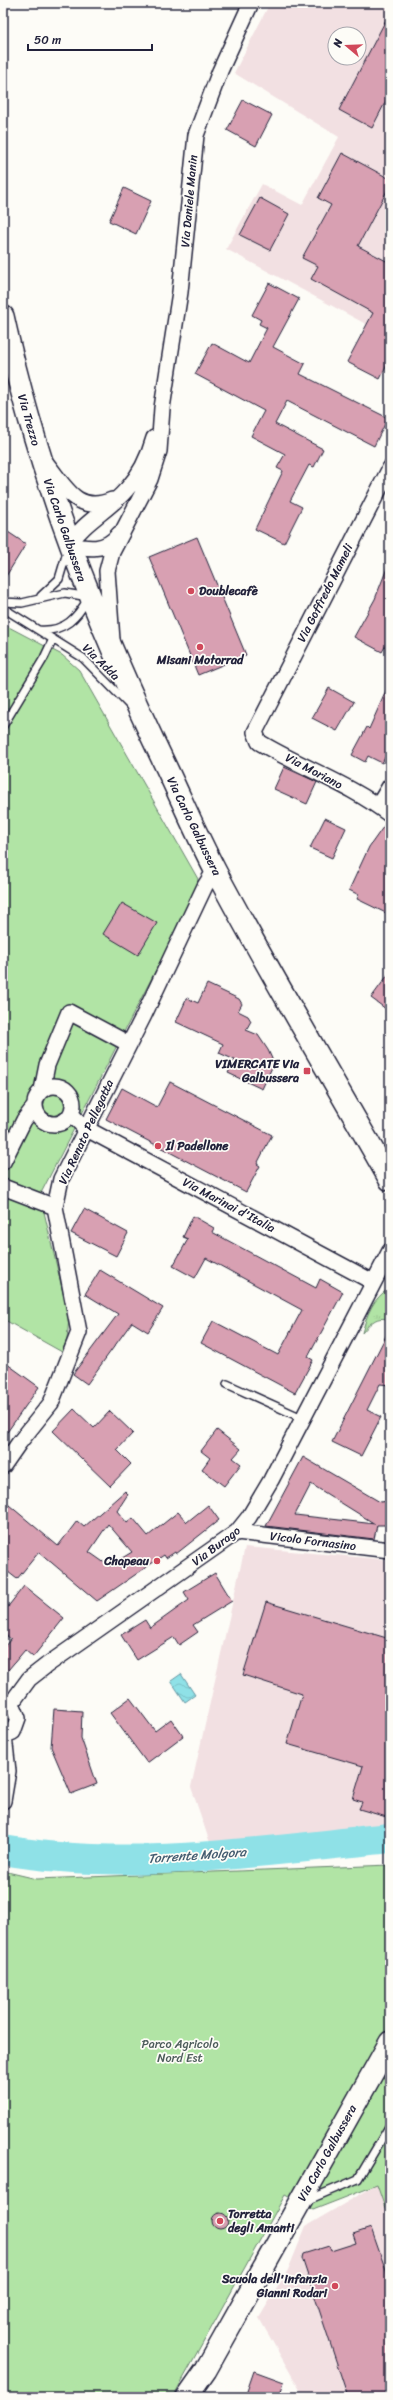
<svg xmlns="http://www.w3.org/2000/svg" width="393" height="2400" font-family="Sriracha,sans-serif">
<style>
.built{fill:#f2e0e2;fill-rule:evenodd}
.grass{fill:url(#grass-tufts);stroke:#6a8370}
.park{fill:#b1e4a5;stroke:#6a8370}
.water{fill:url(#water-waves);stroke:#6395a2}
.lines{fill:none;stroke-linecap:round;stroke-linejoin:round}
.river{stroke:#8fe1e7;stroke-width:30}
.building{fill:#d8a0b2;stroke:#22223b;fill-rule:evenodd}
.lane-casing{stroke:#22223b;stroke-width:10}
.street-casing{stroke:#22223b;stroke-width:18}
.secondary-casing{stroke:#22223b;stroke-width:24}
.lane{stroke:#fdfcf7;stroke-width:7}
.street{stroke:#fdfcf7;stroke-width:15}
.secondary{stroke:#fdfcf7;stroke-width:21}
.poi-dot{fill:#d1495b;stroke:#fdfcf7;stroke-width:1.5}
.labels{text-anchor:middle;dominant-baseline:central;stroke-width:3.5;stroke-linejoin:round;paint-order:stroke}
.street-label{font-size:12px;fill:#22223b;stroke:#fdfcf7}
.poi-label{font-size:12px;font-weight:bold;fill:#22223b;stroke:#fdfcf7;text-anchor:start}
.park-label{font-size:12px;fill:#4d5c5b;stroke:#fdfcf7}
.water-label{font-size:13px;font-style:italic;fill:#435b6f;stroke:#fdfcf7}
</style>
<defs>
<pattern id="grass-tufts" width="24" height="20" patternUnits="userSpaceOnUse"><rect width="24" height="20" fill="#b1e4a5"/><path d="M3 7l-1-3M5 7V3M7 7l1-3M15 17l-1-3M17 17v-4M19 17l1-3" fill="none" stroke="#98c38f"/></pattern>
<pattern id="water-waves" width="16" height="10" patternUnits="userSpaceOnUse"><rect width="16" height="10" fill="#8fe1e7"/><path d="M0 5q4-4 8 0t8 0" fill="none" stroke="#7bc1c7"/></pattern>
</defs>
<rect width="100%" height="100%" fill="#fdfcf7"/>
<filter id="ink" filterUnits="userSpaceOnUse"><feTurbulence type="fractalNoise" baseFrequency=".025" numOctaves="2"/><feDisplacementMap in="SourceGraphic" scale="8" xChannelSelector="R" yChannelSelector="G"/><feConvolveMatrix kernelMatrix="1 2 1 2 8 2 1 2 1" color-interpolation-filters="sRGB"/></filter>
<g filter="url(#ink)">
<path class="built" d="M270,3H390V337L226,249L262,184L302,205L339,137L234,73ZM335,34H359V58H335Z
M245,1547L390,1560V1825L210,1843L191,1787Z
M378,2184L390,2216V2397H304L259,2318L288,2270L306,2226Z"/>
<path class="grass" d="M390,1288V1320C376,1315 371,1323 362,1333C367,1314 373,1298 390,1288Z"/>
<path class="park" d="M3,624L62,655L79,670L198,879L196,892L40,1195L69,1318L67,1339L62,1352L3,1319Z
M390,1865V2222L377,2185L313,2210L285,2195L173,2397H3V1871L37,1879Z"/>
<path class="water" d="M181,1674L195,1695L185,1702L171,1681Z"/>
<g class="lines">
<path class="river" d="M3,1850C131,1872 262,1851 390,1838"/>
</g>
<path class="building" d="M390,12V93L372,128L339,110Z
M243,100L272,115L256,146L227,130Z
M342,153L390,179V185L358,246L390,263V359L380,379L347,362L373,313L311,279L318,266L302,258L331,205L318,198Z
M124,188L151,201L136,234L109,221Z
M260,198L289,214L270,250L240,235Z
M269,283L299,299L273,347L305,364L300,374L388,418L374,446L287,401L275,424L323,449L314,467L309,465L290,501L302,507L284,543L255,529L283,471L277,468L285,454L251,436L264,411L195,374L212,343L249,363L267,328L259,324L261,320L252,315Z
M8,532L26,544L3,581V540Z
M197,537L246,655L198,675L149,557Z
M389,563L390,638L382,652L354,637L375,599Z
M390,682V748L382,763L368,756L365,762L352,755L367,727L369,729Z
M329,688L354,702L337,731L312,718Z
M284,767L317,782L307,804L274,789Z
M325,818L346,828L332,858L310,848Z
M386,823L390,824V915L357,899L359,895L349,890L369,847Z
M122,903L157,923L138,955L103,934Z
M390,972V1012L371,998Z
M207,984L239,999L242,1004L238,1011L248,1016L251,1021L246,1030L258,1035L268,1050L274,1063L262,1089L228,1073L235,1060L219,1053L223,1044L176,1022L187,998L198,1003Z
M170,1082L272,1135L257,1164L260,1166L246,1192L106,1119L122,1088L157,1107Z
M84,1209L128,1233L116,1256L71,1233Z
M193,1216L214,1228L212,1232L316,1288L320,1279L343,1292L308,1357L313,1360L295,1393L201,1343L213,1321L278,1355L302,1310L206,1258L195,1278L173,1266L188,1239L183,1237Z
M100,1270L163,1308L148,1332L132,1322L87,1384L73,1374L118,1314L85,1294Z
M390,1328V1385L380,1384L367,1410L381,1417L361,1456L332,1442Z
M3,1361L39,1387L3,1438Z
M74,1409L94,1428L110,1411L133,1433L117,1450L131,1464L110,1486L53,1431Z
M217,1430L241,1449L233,1458L241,1464L224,1486L202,1469L210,1458L201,1451Z
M303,1457L380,1502L390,1501V1525H377L374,1539L266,1526ZM311,1484L375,1524L295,1515Z
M125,1491L128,1494L117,1511L127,1523L133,1518L148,1536L178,1512L187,1522L208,1505L219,1520L176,1554L175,1552L166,1558L164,1555L97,1601L39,1552L17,1579L3,1568V1500L58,1546L77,1521L84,1527ZM108,1524L132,1552L109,1566L89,1552Z
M215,1573L232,1601L193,1625L198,1632L179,1645L174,1637L137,1660L121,1635L145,1620L150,1628L189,1600L184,1592Z
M24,1586L64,1618L33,1657L25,1650L3,1676V1648L11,1639L3,1633V1613Z
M266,1602L390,1639V1818L359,1809L362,1802L353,1799L363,1766L287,1744L302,1694L243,1675Z
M130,1698L155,1731L171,1719L183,1736L147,1763L110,1713Z
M54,1709L82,1711L81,1738L97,1784L71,1794L51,1747Z
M212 2221a8 8 0 1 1 16 0a8 8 0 1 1-16 0Z
M371,2228L390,2282V2393L377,2397H348L302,2258L303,2254L329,2246L331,2251L356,2243L353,2234Z
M254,2371L284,2382L279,2397H245Z"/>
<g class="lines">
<defs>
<path id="lane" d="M41,596L59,579L67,552
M3,602L22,603L65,593L89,597C77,618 65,632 39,630
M3,608L83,658L129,705
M3,726L44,658L53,639
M227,1384L302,1418
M308,2200L358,2179L390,2125"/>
<path id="street" d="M46,463C65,486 77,515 112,500
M390,468L255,732L259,742C302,768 350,784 390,815
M119,534C106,552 87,549 69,544C85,521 109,510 127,489C140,475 149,456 154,438
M112,640L107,571L112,552L150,479L159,451L162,408L180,292L196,135L220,71L251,3
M378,806L390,786
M35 1105a19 19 0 1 1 38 0a19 19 0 1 1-38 0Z
M42,1090L47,1065L69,1012L129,1044
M71,1114L85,1128L373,1282
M3,1162L24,1120L35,1106
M3,1187L55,1207
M3,1466L19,1443L51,1403L79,1332L55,1207L61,1179L144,1015L205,886L215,870
M237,1532L390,1550
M3,1703L14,1708L18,1718L13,1732L3,1736
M10,1705L29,1679L47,1665L237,1532L249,1517L271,1480L390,1251
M3,1801L8,1771L4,1736"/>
<path id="secondary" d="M3,316C38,476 96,622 167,769C183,803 198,838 216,872C271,976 332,1077 390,1180
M187,2397L206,2370L390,2042"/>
</defs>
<use href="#lane" class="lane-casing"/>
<use href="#street" class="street-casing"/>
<use href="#secondary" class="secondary-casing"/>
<use href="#lane" class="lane"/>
<use href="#street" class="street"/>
<use href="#secondary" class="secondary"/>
</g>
</g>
<g class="poi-dot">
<circle cx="191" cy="591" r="4"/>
<circle cx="200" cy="647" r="4"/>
<rect x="303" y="1067" width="8" height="8" rx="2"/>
<circle cx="158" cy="1146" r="4"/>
<circle cx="157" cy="1561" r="4"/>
<circle cx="220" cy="2221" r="4"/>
<circle cx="335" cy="2286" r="4"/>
</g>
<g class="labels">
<g class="street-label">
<text transform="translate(189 201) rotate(-85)">Via Daniele Manin</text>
<text transform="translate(29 420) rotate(74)">Via Trezzo</text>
<text transform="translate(65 530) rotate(71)">Via Carlo Galbussera</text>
<text transform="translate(325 593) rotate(-63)">Via Goffredo Mameli</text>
<text transform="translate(101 662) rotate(44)">Via Adda</text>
<text transform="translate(314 771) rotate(28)">Via Moriano</text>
<text transform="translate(194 826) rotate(64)">Via Carlo Galbussera</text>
<text transform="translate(86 1132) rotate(-65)">Via Renato Pellegatta</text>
<text transform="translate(229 1205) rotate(28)">Via Marinai d'Italia</text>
<text transform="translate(313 1541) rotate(7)">Vicolo Fornasino</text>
<text transform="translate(216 1546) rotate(-37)">Via Burago</text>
<text transform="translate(327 2153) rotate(-61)">Via Carlo Galbussera</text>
</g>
<g class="poi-label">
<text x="199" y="591">Doublecafè</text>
<text x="200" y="660" text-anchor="middle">Misani Motorrad</text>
<text x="299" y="1064" text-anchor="end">VIMERCATE Via<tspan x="299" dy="14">Galbussera</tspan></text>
<text x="166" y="1146">Il Padellone</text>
<text x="149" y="1561" text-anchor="end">Chapeau</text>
<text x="228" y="2214">Torretta<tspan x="228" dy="14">degli Amanti</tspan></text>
<text x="327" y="2279" text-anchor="end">Scuola dell'infanzia<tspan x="327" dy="14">Gianni Rodari</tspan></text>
</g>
<g class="park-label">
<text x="180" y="2044">Parco Agricolo<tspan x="180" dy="14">Nord Est</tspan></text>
</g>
<g class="water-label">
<text transform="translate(197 1855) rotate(-4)">Torrente Molgora</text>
</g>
</g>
<rect width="393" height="2400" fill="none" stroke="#fdfcf7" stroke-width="16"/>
<rect x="8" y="8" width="377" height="2384" fill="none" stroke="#22223b" stroke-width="1.5" filter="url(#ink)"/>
<g transform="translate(347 46) rotate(289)"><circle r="19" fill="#fdfcf7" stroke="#a5a5ac"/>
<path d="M0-3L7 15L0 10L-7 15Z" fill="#d1495b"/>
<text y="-6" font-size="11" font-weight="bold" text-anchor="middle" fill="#22223b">N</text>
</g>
<path d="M28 44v6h124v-6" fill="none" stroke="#22223b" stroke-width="2"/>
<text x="34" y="44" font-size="12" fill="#22223b" stroke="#fdfcf7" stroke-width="3" paint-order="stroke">50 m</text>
</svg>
